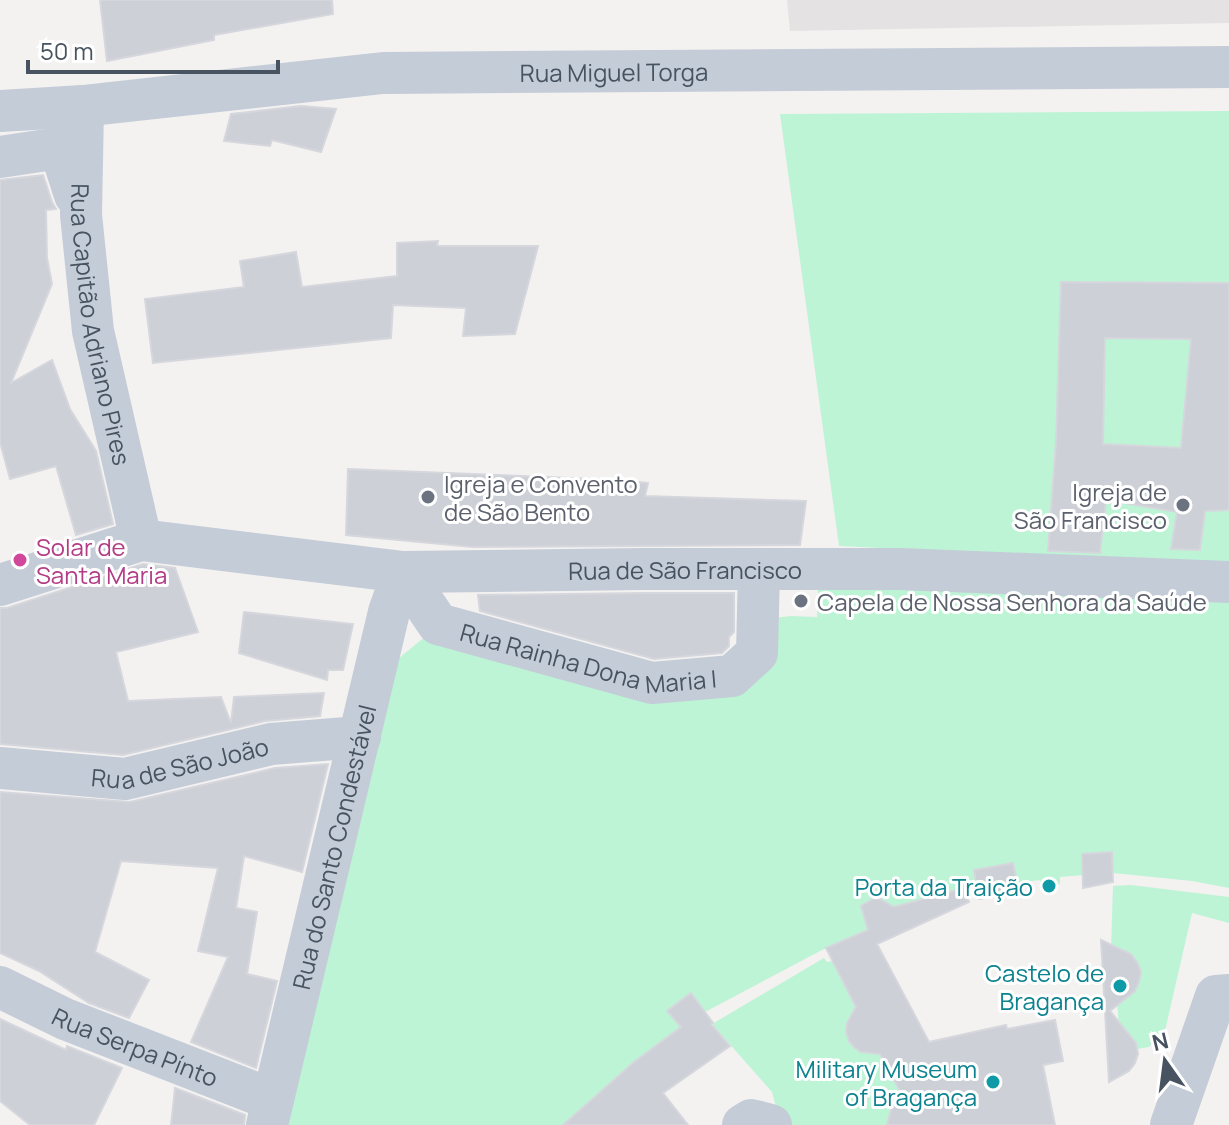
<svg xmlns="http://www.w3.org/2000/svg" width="1229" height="1125" font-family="Manrope,sans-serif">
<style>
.education{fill:#e5e2e3}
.green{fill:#bdf4d6}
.building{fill:#cdd0d6;stroke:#d5d7dd;stroke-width:2;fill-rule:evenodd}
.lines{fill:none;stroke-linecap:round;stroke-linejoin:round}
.minor{stroke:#c4ccd7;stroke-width:42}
.worship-dot{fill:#6b7280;stroke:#fff;stroke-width:3}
.hotel-dot{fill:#d1479c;stroke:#fff;stroke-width:3}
.culture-dot{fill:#0f9aa8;stroke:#fff;stroke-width:3}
.labels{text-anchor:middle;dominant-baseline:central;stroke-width:6;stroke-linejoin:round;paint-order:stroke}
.street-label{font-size:24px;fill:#475361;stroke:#fff}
.worship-label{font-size:24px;fill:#5b616d;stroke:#fff;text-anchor:start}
.hotel-label{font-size:24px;fill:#b23c85;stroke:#fff;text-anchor:start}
.culture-label{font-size:24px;fill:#0d838f;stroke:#fff;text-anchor:end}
</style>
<rect width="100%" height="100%" fill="#f4f1f1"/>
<path class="education" d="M787,0H1229V23L790,31Z"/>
<path class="green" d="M1229,111V565L839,546L780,114Z
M818,587L1229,599V888L1192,881L1113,873L1112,852L1083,875L1060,877V884L1042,888L1040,880L1017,883L1013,863L974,870L976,885L889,909L880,899C858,899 864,915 868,929L822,950L705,1012L691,994L667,1011L681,1027C641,1056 600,1085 571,1125H283L399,658L426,636L736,688L765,619L791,616L817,617Z
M1131,885L1229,897V923L1192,913L1165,1031L1149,1047L1137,1049L1119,1030L1117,1000C1124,998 1130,996 1135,991C1143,981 1142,962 1131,954C1126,951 1116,951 1111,949L1113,886Z
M824,958L827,962L833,961L858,1010C835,1029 849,1058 878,1051L901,1093C891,1104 889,1111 893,1125H781L772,1092L712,1024Z"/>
<path class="building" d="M100,0H332L333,14L214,35V40L107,61Z
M301,106L336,109L321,152L272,140L270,146L224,141L231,114Z
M43,175L52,202L56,209L46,210L47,258L52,284L11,383L52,360L70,409L96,451L113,524L76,535L56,466L10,479L0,442V180Z
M438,241L437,246H538L515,334L463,336L466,308L393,305L391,338L153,363L145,299L244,287L240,261L296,252L302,287L397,276V243Z
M1061,282L1229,283V510L1205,511L1200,550L1171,549L1177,512L1106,500L1100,553L1048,551L1056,442ZM1105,338L1191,339L1181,448L1103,444Z
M348,469L620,480L648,483L645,496L806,501L800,545L473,547L346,535Z
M143,564L175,568L198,632L116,652L128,701L221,697L231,723L234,697L324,693L320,716L265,721L123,755L0,744V608H7Z
M643,593H734V632L729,637V646L722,653L654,659L480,611L478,595Z
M244,612L353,624L343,670H328L327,680L239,653Z
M328,764L302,872L244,856L236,908L257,912L247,974L277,981L256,1068L191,1042L228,957L198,951L218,868L121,861L95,952L149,980L129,1018L89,1003L39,971L0,953V792L130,802L275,768Z
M1112,852L1113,882L1083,888L1082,854Z
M1013,863L1019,891L979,899L974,870Z
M964,888L969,902L877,944L929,1042L1006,1025L1007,1029L1055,1020L1063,1061L1043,1065L1055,1125H887L893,1102L901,1093L880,1054L861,1052L854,1047L849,1041L846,1032L847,1023L856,1007L826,948L868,930L861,906L873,899H880L894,907Z
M1101,940L1131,954L1137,962L1141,972L1139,982L1135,991L1110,1011L1136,1043L1138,1054L1135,1063L1129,1071L1109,1082Z
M691,993L713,1023L711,1024L730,1046L663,1093L688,1125H563L634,1062L681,1027L667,1011Z
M0,1019L66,1050L67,1046L122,1068L94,1125H30L0,1101Z
M175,1088L245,1115L244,1125H171Z"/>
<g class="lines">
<g class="minor">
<path id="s1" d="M83,106L81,215L93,331L141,540"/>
<path id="s2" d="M0,111L83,106L383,73L1229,67"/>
<path d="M0,157L60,148L75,195"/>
<path id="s3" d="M403,572L438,624L652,683L732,676L757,653L759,569"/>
<path id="s4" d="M0,585L141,540L403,572L643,569H900L1229,582"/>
<path id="s5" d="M0,768L125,779L271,744L360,737"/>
<path id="s6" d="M0,987L65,1019L273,1100"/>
<path id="s7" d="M267,1125L389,612L403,572"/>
<path d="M743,1125L751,1120L771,1125"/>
<path d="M1171,1125L1216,996L1229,995"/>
</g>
</g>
<g class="worship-dot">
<circle cx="428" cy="497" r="8"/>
<circle cx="1183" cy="505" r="8"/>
<circle cx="801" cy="601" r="8"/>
</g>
<circle class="hotel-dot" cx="20" cy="560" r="8"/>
<g class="culture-dot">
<circle cx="1049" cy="886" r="8"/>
<circle cx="1120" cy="986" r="8"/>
<circle cx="993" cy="1082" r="8"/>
</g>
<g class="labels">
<g class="street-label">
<text stroke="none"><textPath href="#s2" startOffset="616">Rua Miguel Torga</textPath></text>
<text stroke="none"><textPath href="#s1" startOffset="220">Rua Capitão Adriano Pires</textPath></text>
<text stroke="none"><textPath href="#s4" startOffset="694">Rua de São Francisco</textPath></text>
<text stroke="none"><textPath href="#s3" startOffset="218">Rua Rainha Dona Maria I</textPath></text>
<text stroke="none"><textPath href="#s5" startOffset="182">Rua de São João</textPath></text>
<text stroke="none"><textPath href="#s7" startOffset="286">Rua do Santo Condestável</textPath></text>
<text stroke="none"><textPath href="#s6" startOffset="148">Rua Serpa Pínto</textPath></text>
</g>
<g class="worship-label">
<text x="444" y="483">Igreja e Convento<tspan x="444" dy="28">de São Bento</tspan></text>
<text x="1167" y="491" text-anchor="end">Igreja de<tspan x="1167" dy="28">São Francisco</tspan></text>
<text x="817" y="601">Capela de Nossa Senhora da Saúde</text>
</g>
<g class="hotel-label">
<text x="36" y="546">Solar de<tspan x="36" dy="28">Santa Maria</tspan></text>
</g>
<g class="culture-label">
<text x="1033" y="886">Porta da Traição</text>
<text x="1104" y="972">Castelo de<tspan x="1104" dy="28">Bragança</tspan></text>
<text x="977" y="1068">Military Museum<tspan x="977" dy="28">of Bragança</tspan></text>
</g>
</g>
<g transform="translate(1165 1061) rotate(346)" stroke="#ffffff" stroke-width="6" paint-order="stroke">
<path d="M0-6L14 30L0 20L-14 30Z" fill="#475361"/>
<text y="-12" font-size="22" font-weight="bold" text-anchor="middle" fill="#475361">N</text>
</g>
<path d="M28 60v12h250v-12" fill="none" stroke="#475361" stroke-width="4"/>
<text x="40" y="60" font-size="24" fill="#475361" stroke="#ffffff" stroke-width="6" paint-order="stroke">50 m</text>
</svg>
